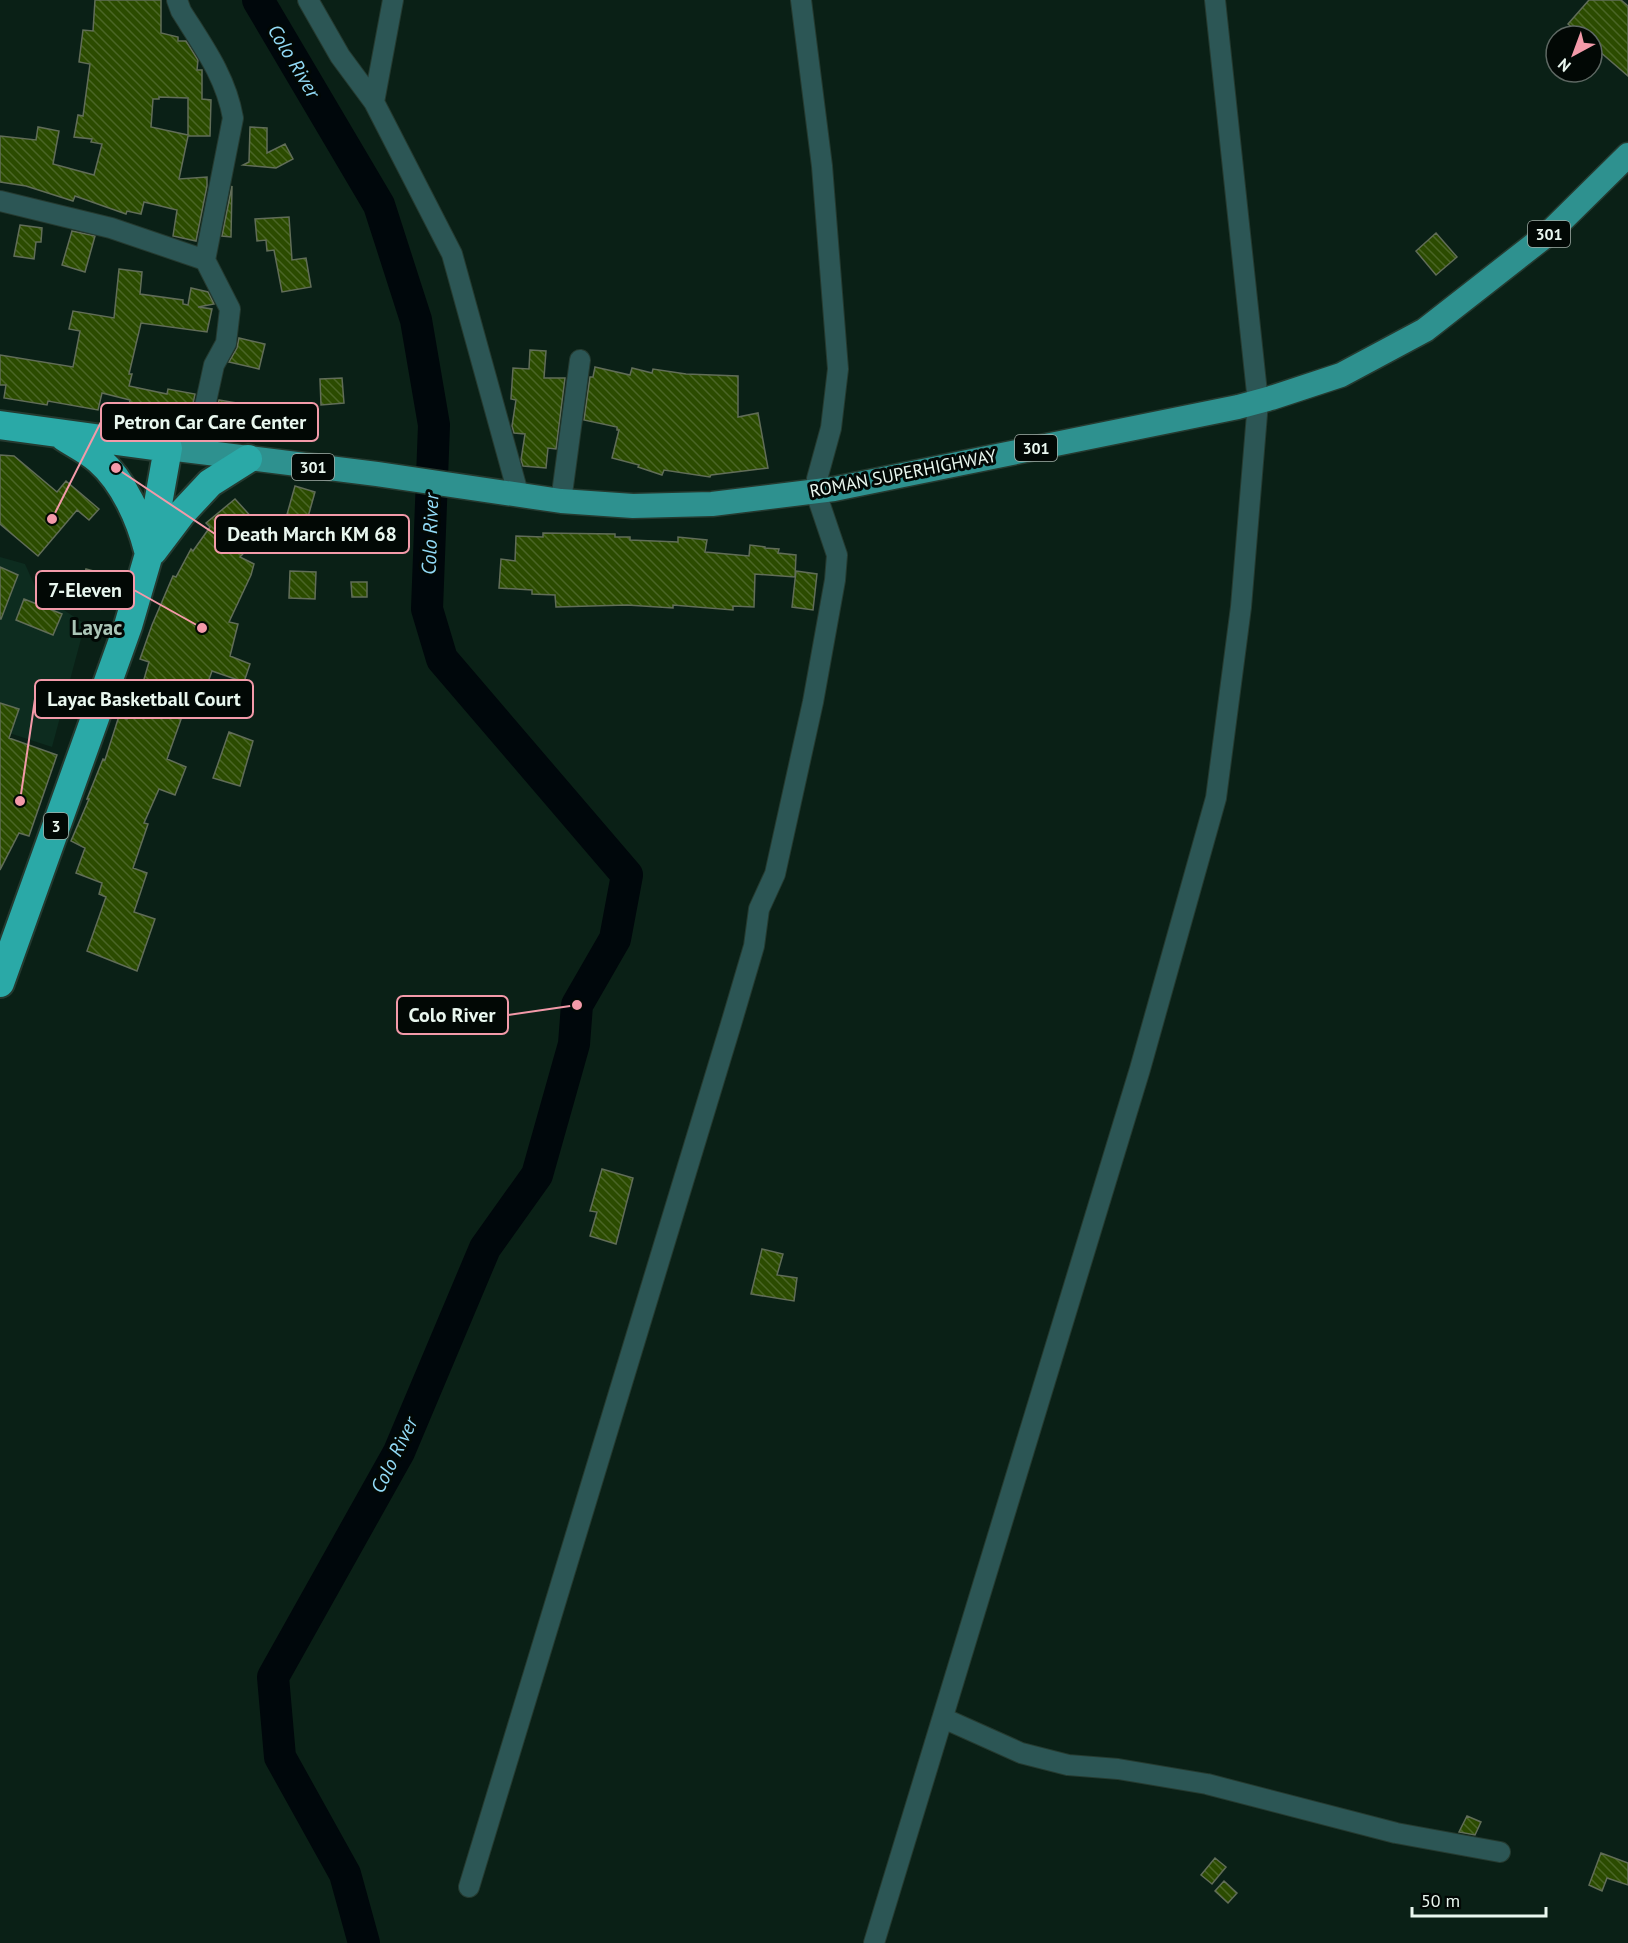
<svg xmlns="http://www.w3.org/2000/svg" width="1628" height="1943" font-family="'PT Sans',sans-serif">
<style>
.built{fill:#0d2c1f}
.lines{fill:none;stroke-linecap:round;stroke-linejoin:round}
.river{stroke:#00070b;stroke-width:32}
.building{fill:url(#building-back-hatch);stroke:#616d58;stroke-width:1.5;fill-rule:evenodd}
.minor-casing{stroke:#253a30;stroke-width:22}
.major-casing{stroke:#253a30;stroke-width:27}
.highway-casing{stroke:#253a30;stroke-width:32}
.minor{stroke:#2c5655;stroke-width:20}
.major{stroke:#2e918f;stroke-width:24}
.highway{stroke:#2aa9a7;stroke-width:28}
.labels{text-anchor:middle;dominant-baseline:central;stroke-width:6;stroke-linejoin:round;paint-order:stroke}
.shield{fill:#020805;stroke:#a4afa9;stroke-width:1.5}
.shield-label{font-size:16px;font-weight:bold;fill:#e9f7ef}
.street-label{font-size:18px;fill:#e9f7ef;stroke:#020805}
.water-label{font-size:20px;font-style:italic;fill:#92daf6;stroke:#020805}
.quarter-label{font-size:21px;font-weight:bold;fill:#abc5b7;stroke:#020805}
.leader{fill:none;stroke:#f39aa9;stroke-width:2}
.callout-dot{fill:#f39aa9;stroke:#020805;stroke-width:2}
.callout{fill:#020805;stroke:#f39aa9;stroke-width:2}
.callout-label{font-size:20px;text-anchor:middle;font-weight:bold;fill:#e9f7ef}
</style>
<defs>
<pattern id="building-back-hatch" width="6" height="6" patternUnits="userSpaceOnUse" patternTransform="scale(1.5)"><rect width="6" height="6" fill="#2b4b00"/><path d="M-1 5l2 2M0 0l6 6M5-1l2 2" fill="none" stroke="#4a6626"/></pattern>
</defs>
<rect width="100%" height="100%" fill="#0a2016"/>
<path class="built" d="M0,557L25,564L38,593L85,624L52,747L0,730Z"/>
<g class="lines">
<path class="river" d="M258,0L379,205L416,320L434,425L427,609L442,659L627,875L615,939L577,1005L574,1044L537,1175L485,1248L399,1452L273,1677L280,1757L345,1874L364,1943"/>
</g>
<path class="building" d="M95,0H161V33L178,37V41H186L198,60L197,70H202V99L211,100L210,136H188L179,179L207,177V186L196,241L173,236L177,210L144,202L141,214L127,211L126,214L75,196L73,201L26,186L0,182V136L36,140L38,127L59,131L53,164L94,175L102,144L91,142L92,139L74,137L78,115L83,116L90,64L79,62L83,30L93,31ZM159,97L188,98V135L151,127L153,99H159Z
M1589,0H1621L1628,6V76L1592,45V36H1581L1568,24Z
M250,127L267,128V153L285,144L293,159L276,168L243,165L249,162Z
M232,186L231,237L222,236Z
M289,217L292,260L306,258L311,287L282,292L274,250L267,251L266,240L257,241L255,219Z
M20,225L42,228L41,242H36L34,259L14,256Z
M72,231L95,236L85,272L62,265Z
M1436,233L1457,257L1436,275L1416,251Z
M119,269L142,272L140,294L183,300V304L188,305L191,288L208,292L214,304L198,307L212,309L207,332L141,323L129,374H132L129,386L167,394L168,389L195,394L188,427L159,424V418L128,411L130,400L102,393L98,410L48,401L47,405L4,398L6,385H0V355L73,367L80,331L69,329L73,311L114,318Z
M239,338L265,344L259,369L229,362L237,348Z
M530,350L546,351L544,378H565L556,449L548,448L546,468L523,466L521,460L525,434L514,433L512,426L516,400L511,399L513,368L529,369Z
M595,367L630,375L632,368L652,373L653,369L686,374L738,376V417L758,413L768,468L711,475L710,477L664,470L662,475L638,467L639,465L612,458L619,430H617V427L584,420L590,377H593Z
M342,378L344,403L321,405L320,379Z
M219,400L261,407L257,431L213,424Z
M0,455L14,456L57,492L66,481L99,509L89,520L77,510L38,556L0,524Z
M295,486L315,492L306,524L286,518Z
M235,499L256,522L243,534L253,543L240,557L254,564L251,575L229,622L238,624L230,656L250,664L244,682L212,671L197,713L185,708L167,759L186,767L175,795L159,789L144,823L148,824L133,868L147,873L134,912L155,919L137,971L87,951L106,897L99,894L102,883L76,873L85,848L71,841L89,799H87L103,759L105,760L119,716L127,719L135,691L140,693L149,662L140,659L152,625L173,576L176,577L191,549L193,551L210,527L206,523Z
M543,533L615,534V537H630V540L678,542V537L707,540L705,552L749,556L750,545L765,547V548L779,549L778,553L796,555L795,577L755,574L754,607L733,606V610L673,605V608L627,605L556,607L555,595L532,594V590L499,588L501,559L515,561L516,536L543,537Z
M0,567L18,575L1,619H0Z
M86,569L109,575L100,609L79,591Z
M290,571L316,572L315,599L289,598Z
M796,571L817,574L813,610L792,607Z
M351,582H367V597H352Z
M24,599L62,614L53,635L16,620Z
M0,703L19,709L9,738L57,755L29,836L19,833L0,870Z
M229,732L253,741L240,786L213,778Z
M602,1169L633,1178L616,1244L590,1236L597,1212L590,1211Z
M762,1249L783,1254L777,1275L797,1278L794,1301L751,1294Z
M1467,1816L1481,1822L1475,1835L1459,1832Z
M1601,1853L1628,1863V1885L1607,1878L1602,1891L1589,1885Z
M1215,1858L1226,1867L1212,1884L1201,1875Z
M1224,1881L1237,1893L1228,1903L1215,1891Z"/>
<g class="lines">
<defs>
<path id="minor" d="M177,0L181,11C203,46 226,77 233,118L205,260L230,309L226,343L214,365L195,452
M308,0L340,56L374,102L452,254L518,493
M801,0L822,166L838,369L831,428L817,479
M374,102L393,0
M0,201L111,228L205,260
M561,501L580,360
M943,1718L1021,1753L1068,1765L1118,1769L1207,1784L1396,1833L1500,1852
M469,1887L731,1024L754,946L759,909L775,874L813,702L835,580L837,555L815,490
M874,1943L1140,1069L1216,798L1241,607L1258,402L1215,0"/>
<path id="major" d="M168,448L377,474L561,501L633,506L712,504L834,489L1238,407L1271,398L1341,375L1425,330L1549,233L1628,155"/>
<path id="highway" d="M0,425L168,448L149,554L128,626L0,983
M64,437C75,444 89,451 99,460C124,482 140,519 148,550
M153,551L181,514L210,483L248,459"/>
</defs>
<use href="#minor" class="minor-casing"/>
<use href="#major" class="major-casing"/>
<use href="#highway" class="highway-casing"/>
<use href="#minor" class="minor"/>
<use href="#major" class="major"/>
<use href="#highway" class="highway"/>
</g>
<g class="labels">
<g class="shield">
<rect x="1528" y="221" width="42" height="26" rx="4.5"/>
<rect x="1015" y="435" width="42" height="26" rx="4.5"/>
<rect x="292" y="454" width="42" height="26" rx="4.5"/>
<rect x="44" y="813" width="24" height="26" rx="4.5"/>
</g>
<g class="shield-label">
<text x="1549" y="234">301</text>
<text x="1036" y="448">301</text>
<text x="313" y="467">301</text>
<text x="56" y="826">3</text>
</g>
<g class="street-label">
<text transform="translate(903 473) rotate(-11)">ROMAN SUPERHIGHWAY</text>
</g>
<g class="water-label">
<text transform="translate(294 61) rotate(59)">Colo River</text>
<text transform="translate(430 534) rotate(-88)">Colo River</text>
<text transform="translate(394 1455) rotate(-64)">Colo River</text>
</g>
<g class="quarter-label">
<text x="97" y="627">Layac</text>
</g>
</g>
<path class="leader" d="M52 519L101 422M116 468L215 534M202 628L134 590M20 801L35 699M577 1005L508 1015"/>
<g class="callout-dot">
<circle cx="52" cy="519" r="6"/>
<circle cx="116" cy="468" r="6"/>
<circle cx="202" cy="628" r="6"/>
<circle cx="20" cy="801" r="6"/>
<circle cx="577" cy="1005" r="6"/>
</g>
<g class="callout">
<rect x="101" y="403" width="217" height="38" rx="6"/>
<rect x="215" y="515" width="194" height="38" rx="6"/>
<rect x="36" y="571" width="98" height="38" rx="6"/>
<rect x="35" y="680" width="218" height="38" rx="6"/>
<rect x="397" y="996" width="111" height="38" rx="6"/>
</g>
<g class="callout-label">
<text x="210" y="429">Petron Car Care Center</text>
<text x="312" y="541">Death March KM 68</text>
<text x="85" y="597">7-Eleven</text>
<text x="144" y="706">Layac Basketball Court</text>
<text x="452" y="1022">Colo River</text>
</g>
<g transform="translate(1574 54) rotate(221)"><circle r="28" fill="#020805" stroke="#5e6863" stroke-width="1.5"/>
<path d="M0-4.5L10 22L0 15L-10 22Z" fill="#f39aa9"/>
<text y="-9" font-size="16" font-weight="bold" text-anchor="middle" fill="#e9f7ef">N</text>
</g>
<path d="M1412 1907v9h134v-9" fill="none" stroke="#e9f7ef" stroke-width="3"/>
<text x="1421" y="1907" font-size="18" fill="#e9f7ef" stroke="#020805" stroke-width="4.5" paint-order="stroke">50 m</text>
</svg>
